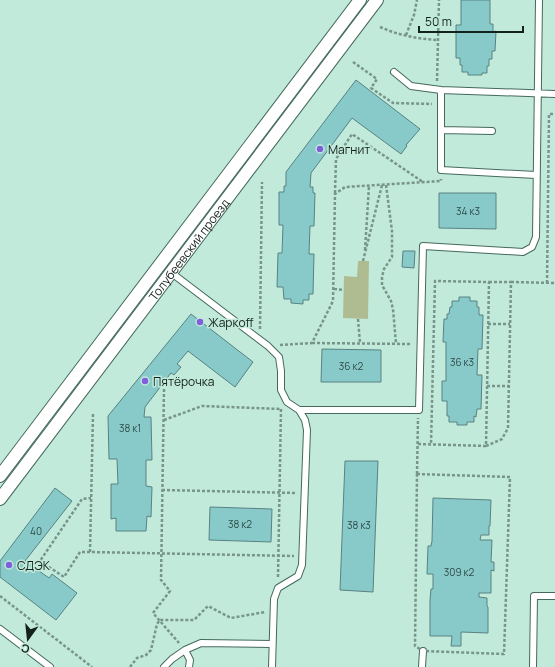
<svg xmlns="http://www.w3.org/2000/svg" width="555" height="667" font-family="Manrope,sans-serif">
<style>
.green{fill:#afbc91}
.building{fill:#87cac9;stroke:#588281}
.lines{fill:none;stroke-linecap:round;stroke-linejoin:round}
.service-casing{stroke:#45695c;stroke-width:8}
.minor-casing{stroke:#45695c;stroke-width:14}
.path{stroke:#78958b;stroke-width:2.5;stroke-dasharray:3 2;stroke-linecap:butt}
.service{stroke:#fff;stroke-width:6}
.minor{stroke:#fff;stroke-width:12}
.poi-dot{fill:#805fda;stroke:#c2eadb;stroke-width:1.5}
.labels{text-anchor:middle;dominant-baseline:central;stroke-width:3;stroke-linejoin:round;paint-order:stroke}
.number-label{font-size:10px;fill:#304c48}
.poi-label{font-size:12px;fill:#13221d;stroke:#c2eadb;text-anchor:start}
.street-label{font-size:12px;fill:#13221d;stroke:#c2eadb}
</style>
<rect width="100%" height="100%" fill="#c2eadb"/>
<path class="green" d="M358,261H369L368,319L343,318L344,276L357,277Z"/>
<path class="building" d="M461,0H490V24H493V32L496,31L495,51H492V59H489V66H487V73H482V75H468V72H462V65H460V58H456V25H461Z
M356,80L420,129L406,145L407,146L401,154L352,118L311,173L310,187H313V193H315L314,226H310L309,254H314L313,294H309V300H303V304L291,303V299H284L283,287H277L278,253H282L283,225H279V192H284V186H286V172Z
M439,193H496V229L439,228Z
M403,251H415L414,268L402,267Z
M459,297H470V301H477V307H479V315H483L482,349H478L477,375H482L481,409H477L476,417L474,416V422H467V425H457V422H449V416H447V401H442V381H446V342H443L444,319H447V314H449L450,307H452V301H459Z
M191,314L253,362L235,387L188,351L177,364L181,367L174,375L171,373L145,407L144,417H151L152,460H146V486L152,487L151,517L147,516L146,531H116V518L111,519V484H118L117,459H109L108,416Z
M322,349L381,350V382H321Z
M345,461H378L373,592L340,590Z
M55,488L72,501L25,561L49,578L52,574L77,593L56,620L0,577V561Z
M433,498L491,500L490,526H489V535H481L480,540H492L491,562H494V571L491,570V593H479V597L487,598V606L488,607V633L461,632V646H451L452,636H430V600L431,589H433V574H427L428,546H431L432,541Z
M210,507L272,509L271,542L209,540Z"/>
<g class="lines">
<defs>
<path id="service" d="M394,72L411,86L441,90
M441,130L492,131
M536,175L441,170V90L555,94
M169,271L268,346L279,357L281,371V390L287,402L299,410L305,420L307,430L302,565L298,576L278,588L274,599L272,667
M299,410H419L423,246L523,252L532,247L536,237L539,0
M0,629L50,667
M185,650L190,660L189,667
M164,667L172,659L185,650L201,643L272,644
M422,667L423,651
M533,667L534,596H555"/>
<g id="minor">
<path d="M0,476L360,0"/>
<path id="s1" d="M0,499L377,0"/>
</g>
</defs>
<use href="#service" class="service-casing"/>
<use href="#minor" class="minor-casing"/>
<path class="path" d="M380,27C398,35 418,39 438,40
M406,35L414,15L417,0
M353,62L377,79L371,88L393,103L432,104
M437,81L439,0
M386,185L392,231V257L384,269L382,277V285L391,301L393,309L396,343
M335,193L336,159L352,134L423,182
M365,250L369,186
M363,261L382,185
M511,282L555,283
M547,283L549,114H555
M334,289L344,290
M358,319L360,343
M488,324H510
M260,329L262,182
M312,343L411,344
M280,345L312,343L333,301L335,194L345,187L441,181V179
M487,386H509
M164,389L161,580L170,591L153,613L179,643
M93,414L90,552L294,556
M164,420L202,406L281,409
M418,444L486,446L489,282L435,281L431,444
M486,446L502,439L508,428L511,282H489
M417,474L510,477L504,654L423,651L415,646Z
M417,474L418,418
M162,490L297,493
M90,552H80L64,577L40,561L82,499L91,498
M278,577L281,409
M0,596L92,667
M130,667L137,658L146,655L151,650L157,624L160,620H194L208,606L231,618L265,612"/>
<use href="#service" class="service"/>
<use href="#minor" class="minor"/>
</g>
<g class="poi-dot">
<circle cx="320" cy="149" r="4"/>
<circle cx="200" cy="322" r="4"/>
<circle cx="145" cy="381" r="4"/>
<circle cx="9" cy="565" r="4"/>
</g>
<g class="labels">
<g class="number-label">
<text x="468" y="211">34 к3</text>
<text x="462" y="362">36 к3</text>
<text x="351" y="366">36 к2</text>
<text x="130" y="428">38 к1</text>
<text x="240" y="524">38 к2</text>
<text x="359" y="525">38 к3</text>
<text x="36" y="531">40</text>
<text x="459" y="572">309 к2</text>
</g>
<g class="poi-label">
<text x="328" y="149">Магнит</text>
<text x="208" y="322">Жаркoff</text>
<text x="153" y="381">Пятёрочка</text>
<text x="17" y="565">СДЭК</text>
</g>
<g class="street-label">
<text stroke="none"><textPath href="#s1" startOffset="313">Толубеевский проезд</textPath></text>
</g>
</g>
<g transform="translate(28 639) rotate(195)" stroke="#c2eadb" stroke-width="3" paint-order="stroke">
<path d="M0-3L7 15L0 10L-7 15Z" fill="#13221d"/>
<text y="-6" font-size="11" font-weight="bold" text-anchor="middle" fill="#13221d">С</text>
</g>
<path d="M419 26v6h104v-6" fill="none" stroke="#13221d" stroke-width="2"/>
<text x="425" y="26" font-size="12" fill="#13221d" stroke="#c2eadb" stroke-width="3" paint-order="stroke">50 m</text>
</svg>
